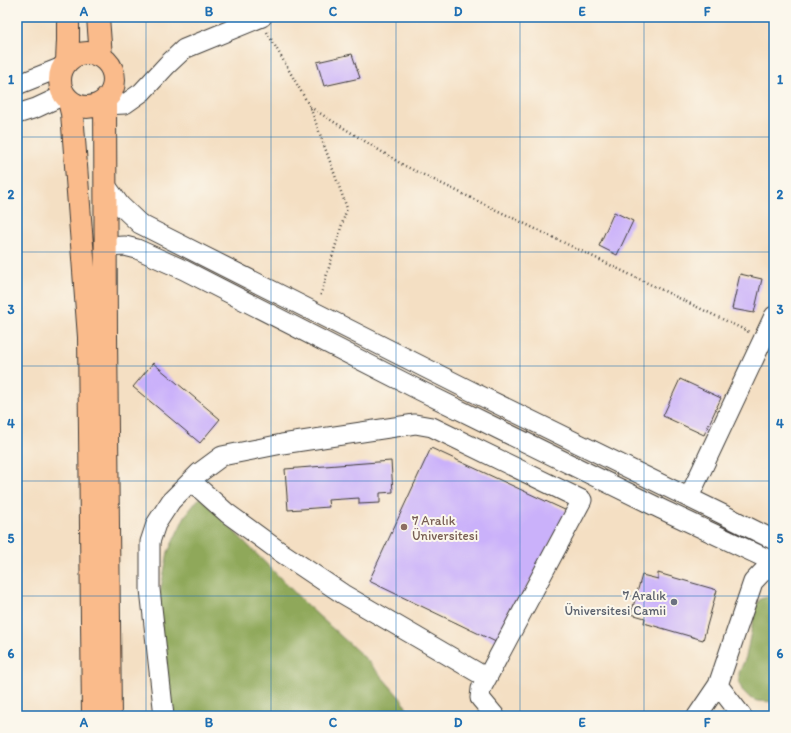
<svg xmlns="http://www.w3.org/2000/svg" width="791" height="733" font-family="Itim,sans-serif">
<style>
.forest{fill:#8fa85a;stroke:#56623b}
.building{fill:#cab1fa}
.lines{fill:none;stroke-linecap:round;stroke-linejoin:round}
.minor-casing{stroke:#3c3935;stroke-width:21}
.major-casing{stroke:#3c3935;stroke-width:24}
.path{stroke:#3c3935;stroke-width:2.5;stroke-dasharray:1 3;stroke-linecap:butt}
.minor{stroke:#fff;stroke-width:19}
.major{stroke:#fabb8b;stroke-width:22}
.grid{fill:none;stroke:#1f6fb2;stroke-width:1;stroke-opacity:0.55}
.education-dot{fill:#8d6e63;stroke:#fbf7ec;stroke-width:1.5}
.worship-dot{fill:#6b7280;stroke:#fbf7ec;stroke-width:1.5}
.labels{text-anchor:middle;dominant-baseline:central;stroke-width:4;stroke-linejoin:round;paint-order:stroke}
.education-label{font-size:13px;fill:#785e54;stroke:#fbf7ec;text-anchor:start}
.worship-label{font-size:13px;fill:#5b616d;stroke:#fbf7ec;text-anchor:end}
.neatline{fill:none;stroke:#1f6fb2;stroke-width:1.5}
.grid-label{font-size:13px;text-anchor:middle;font-weight:bold;fill:#1f6fb2}
</style>
<rect width="100%" height="100%" fill="#fbf7ec"/>
<filter id="ink" filterUnits="userSpaceOnUse"><feTurbulence type="fractalNoise" baseFrequency=".025" numOctaves="2"/><feDisplacementMap in="SourceGraphic" scale="8" xChannelSelector="R" yChannelSelector="G"/><feConvolveMatrix kernelMatrix="1 2 1 2 8 2 1 2 1" color-interpolation-filters="sRGB"/></filter>
<filter id="wash" filterUnits="userSpaceOnUse"><feTurbulence type="fractalNoise" baseFrequency=".012" numOctaves="4" result="noise"/><feDisplacementMap in="SourceGraphic" scale="16" xChannelSelector="R" yChannelSelector="G"/><feGaussianBlur stdDeviation="0.9" result="paint"/><feColorMatrix in="noise" values="0 0 0 0 0 0 0 0 0 0 0 0 0 0 0 0 0 1.4 0 .05"/><feComposite in="paint" operator="in"/></filter>
<g filter="url(#wash)">
<rect width="100%" height="100%" fill="#f4dfc3"/>
<path class="forest" d="M200,497L308,606L366,659L403,701L410,716H163L155,618L168,552L185,516Z
M774,591V702L757,701L750,698L742,690L739,681V673L746,657L756,606L760,599L771,596Z"/>
<g id="blocks">
<path class="building" d="M352,54L360,78L324,86L317,62Z
M614,212L633,221L617,255L599,246Z
M740,274L762,279L754,313L732,309Z
M153,363L220,419L200,443L133,387Z
M680,379L721,398L704,435L663,416Z
M431,448L567,511L498,643L369,581Z
M391,461L393,492L380,493V503L359,504V498L328,500L329,507L288,510L285,469Z
M658,573L717,590L703,640L644,623L645,618L631,614L642,575L658,579Z"/>
</g>
</g>
<g filter="url(#ink)">
<use href="#blocks" fill-opacity="0" stroke="#3c3935" stroke-width="1"/>
<g class="lines">
<defs>
<path id="minor" d="M17,85L62,67
M105,105L125,104L142,92L167,65L184,49L262,17
M17,114L36,108L64,95
M105,184L120,205L140,224L471,391L720,513L774,540
M105,247L125,246L137,249L184,270L421,391L661,509L774,562
M191,481L227,513L279,551L343,594L487,678
M689,497L774,316
M718,685L753,582L773,561L774,557
M164,716L150,589V542L156,524L171,501L199,473L222,456L282,444L415,424L432,427L582,500L481,689L480,698L495,716
M697,716L718,685L742,716"/>
<path id="major" d="M98,17L101,57
M60 80a27 27 0 1 1 54 0a27 27 0 1 1-54 0Z
M67,61L68,40V17
M105,100L106,336L110,716
M69,101L72,113L89,337L93,716"/>
</defs>
<use href="#minor" class="minor-casing"/>
<use href="#major" class="major-casing"/>
<path class="path" d="M267,32L310,107L347,208L320,297
M310,107L403,165L749,332"/>
<use href="#minor" class="minor"/>
<use href="#major" class="major"/>
</g>
</g>
<path class="grid" d="M146,17V716M271,17V716M396,17V716M520,17V716M644,17V716M17,137H774M17,252H774M17,366H774M17,481H774M17,596H774"/>
<circle class="education-dot" cx="404" cy="527" r="4"/>
<circle class="worship-dot" cx="674" cy="602" r="4"/>
<g class="labels">
<g class="education-label">
<text x="412" y="520">7 Aralık<tspan x="412" dy="15">Üniversitesi</tspan></text>
</g>
<g class="worship-label">
<text x="666" y="595">7 Aralık<tspan x="666" dy="15">Üniversitesi Camii</tspan></text>
</g>
</g>
<rect width="791" height="733" fill="none" stroke="#fbf7ec" stroke-width="44"/>
<rect x="22" y="22" width="747" height="689" class="neatline"/>
<g class="grid-label">
<text x="84" y="16">A</text>
<text x="209" y="16">B</text>
<text x="333" y="16">C</text>
<text x="458" y="16">D</text>
<text x="582" y="16">E</text>
<text x="707" y="16">F</text>
<text x="11" y="84">1</text>
<text x="780" y="84">1</text>
<text x="11" y="199">2</text>
<text x="780" y="199">2</text>
<text x="11" y="314">3</text>
<text x="780" y="314">3</text>
<text x="11" y="428">4</text>
<text x="780" y="428">4</text>
<text x="11" y="543">5</text>
<text x="780" y="543">5</text>
<text x="11" y="658">6</text>
<text x="780" y="658">6</text>
<text x="84" y="727">A</text>
<text x="209" y="727">B</text>
<text x="333" y="727">C</text>
<text x="458" y="727">D</text>
<text x="582" y="727">E</text>
<text x="707" y="727">F</text>
</g>
</svg>
